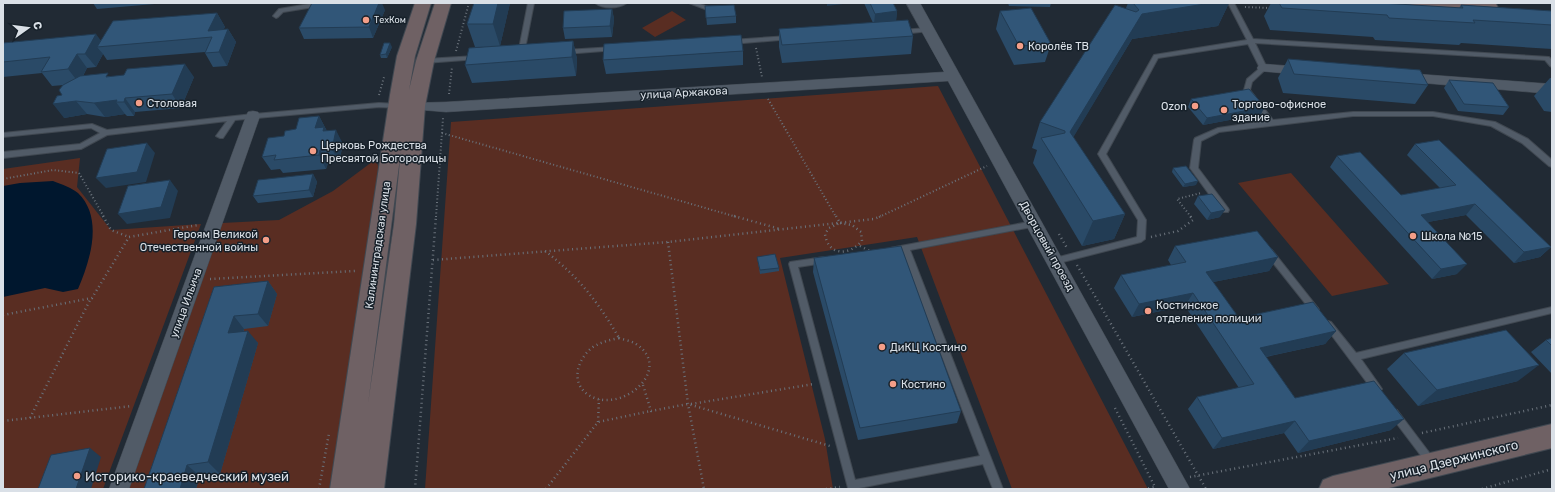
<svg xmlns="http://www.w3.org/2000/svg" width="1555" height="492" font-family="Rubik,sans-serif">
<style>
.green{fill:#592d22}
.water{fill:#00172e}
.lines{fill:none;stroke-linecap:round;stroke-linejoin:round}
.lane-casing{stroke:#404851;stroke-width:2}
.street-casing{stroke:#404851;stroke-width:1}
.secondary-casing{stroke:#404851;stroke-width:2}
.path-far1{stroke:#6a727b;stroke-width:2;stroke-dasharray:1 2.5;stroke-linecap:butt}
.path{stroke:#6a727b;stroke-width:2.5;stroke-dasharray:1 3.5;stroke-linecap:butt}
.lane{fill:#515b67;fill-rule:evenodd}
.street{fill:#515b67;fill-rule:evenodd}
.secondary{fill:#6f6164;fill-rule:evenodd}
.wall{fill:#2a4a67}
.shaded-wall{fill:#223c54}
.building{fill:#315678;stroke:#223c54}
.poi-dot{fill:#f49e88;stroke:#17212a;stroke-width:1.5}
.labels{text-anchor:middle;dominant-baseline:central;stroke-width:3;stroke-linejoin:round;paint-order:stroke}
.far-poi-label{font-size:9px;fill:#dae0e7;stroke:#17212a;text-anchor:start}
.poi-label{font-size:11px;fill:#dae0e7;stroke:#17212a;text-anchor:start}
.street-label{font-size:11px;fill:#dae0e7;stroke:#17212a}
.near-street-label{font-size:13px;fill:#dae0e7;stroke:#17212a}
.near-poi-label{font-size:13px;fill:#dae0e7;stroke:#17212a;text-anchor:start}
</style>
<rect width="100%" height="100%" fill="#212a34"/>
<path class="green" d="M672,11L686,20L655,37L642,28Z
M938,86L1148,489H1012L917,237L780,258L825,439L833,489H425L451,122Z
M80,158L77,187L111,230L201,224L103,489H3V169Z
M376,159L380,173L339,489H129L222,223L279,220L333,191Z
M1291,173L1389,284L1332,296L1238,183Z"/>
<path class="water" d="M53,181C61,184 72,188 78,193C104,218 90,261 78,289L63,292L45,288L3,297V186L20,183Z"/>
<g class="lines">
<defs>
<path id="lane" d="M315,3L323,4L320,6L283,12L278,17L276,18L273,16L279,9Z
M528,3H534L524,54L521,56L518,54Z
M595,3L607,4L627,3C618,9 603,9 595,3Z
M689,3H698L718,11L715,13L713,12Z
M1228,3H1234L1253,39L1549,57L1552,60V67L1550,66L1545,60L1255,43L1267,68L1252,82L1250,90L1273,120L1353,112H1433L1495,122L1528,139L1552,160V167L1549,166L1522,143L1491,126L1433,116H1353L1219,132L1201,141L1198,168L1228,208L1229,210L1228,212H1222L1190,168L1194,140L1195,138L1218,128L1266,121L1244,90L1247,79L1260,68L1248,44L1158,58L1106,154L1146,220L1145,239L1141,242L1055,264L1052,263L1051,261L1052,259L1055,258L1137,237L1138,220L1098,154L1154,55L1247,40Z
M928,28L931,30L930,31L901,34L898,32L901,30Z
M789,36L792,38L791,39L731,44L728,42L731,40Z
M614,47L616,48V50L565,54L562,52L565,50Z
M476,56L478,57V59L425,63L422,61L425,59Z
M379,103L399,104L402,106L399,108L379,107L235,120L223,138H220L216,136L227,121L107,135L81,149L3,158V152L80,144L100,133L91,128L3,137V133L92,124L107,130L253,114Z
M1034,221L1038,224L1037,226L910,250L1003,489H993L983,464L854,489L848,488L789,264L790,262L824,257L827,258L828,260L827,262L824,263L798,267L855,480L980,456L902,252L893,253L890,252L889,250L890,248Z
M1269,249L1272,250L1318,308L1319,310L1318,312L1315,313L1312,312L1266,254L1265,252L1266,250Z
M1552,307V313L1361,359L1380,386L1382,389L1380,392L1377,393L1374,392L1324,325L1325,322L1328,321L1331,322L1356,353Z
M1394,409L1397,410L1434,459L1436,462L1434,465L1431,466L1428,465L1391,416L1389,413L1391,410Z"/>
<path id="street" d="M906,3H920L1190,489H1169L948,81L446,112L410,109L408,106L410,103L446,102L944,72Z
M1264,64L1305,67L1310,68L1312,71L1310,74L1305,75L1259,71L1257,68L1259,65Z
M1404,73L1552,84V94L1399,81L1397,78L1399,75Z
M253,111L258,112L260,116L129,489H109L246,116L248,112Z"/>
<path id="secondary" d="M415,3H431L415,56L409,90L416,61L435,3H451L434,61L425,106L416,224L384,489H330L390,95L397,56ZM401,150L394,224L368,404Z
M1401,3H1490L1496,4L1498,8L1496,12L1490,13L1409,8L1403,7Z
M1552,424V448L1385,489H1319L1323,480L1333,476Z"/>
</defs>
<use href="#lane" class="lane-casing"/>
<use href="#street" class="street-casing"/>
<use href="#secondary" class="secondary-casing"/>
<path class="path-far1" d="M1245,7L1270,8
M756,48L762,77
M456,51L469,3
M449,94L452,67
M379,95L384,77
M768,99L836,217
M442,133L737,217
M3,179L53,170L79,173L104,217
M436,217L443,118
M879,217L987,166
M1191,217L1177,199L1201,193"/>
<path class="path" d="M103,216L111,230L129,237
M734,216L780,229
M836,216L840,223
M840,223L852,225L861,232L862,241C849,256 828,256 825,234L829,228Z
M1059,234L1067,248
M1151,237L1178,231L1193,220L1190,216
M668,242L688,404L704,489
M860,246L872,252
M545,251C577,275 599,303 619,338
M433,260L668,242L874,219L881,216
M1077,265L1206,489
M210,279L356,271
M3,315L92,298L129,237L198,225
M619,338C624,340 632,341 636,344C675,369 620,417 587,394C570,381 578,358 593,347C601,342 610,340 619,338Z
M643,385L651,411L688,404L830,446
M691,404L814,384
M1115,408L1155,487L1146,489
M30,418L91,298
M3,421L132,406
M598,422L599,399
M1422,433L1552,405
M1190,477L1398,438
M319,489L329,433
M415,489L436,216
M546,489L598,422L651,411
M826,489L840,487
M1482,489L1552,469"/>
<use href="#lane" class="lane"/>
<use href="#street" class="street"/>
<use href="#secondary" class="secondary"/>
</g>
<path class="wall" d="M93,3H166L97,9Z
M474,3H510L500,46L573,41L577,59L576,76L472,83L465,65L485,47H475L467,24Z
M864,3H893L897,11L896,21L913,36L911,54L782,63L779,47V29L873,23Z
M949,3H982V4Z
M1008,3H1051L1050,7L1009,6Z
M1128,3H1229L1218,26L1132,39L1073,137L1125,214L1114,239L1082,246L1033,163L1037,150L1032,148L1040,122L1126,8Z
M1271,3H1381L1459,8L1461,5L1552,11V49L1461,43L1459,45L1375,40L1373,37L1270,30L1264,16Z
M705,6L736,16V23L707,25Z
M612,9L614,19L612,37L565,39L563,28Z
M385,10L373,38L304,39L299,28Z
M1000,11L1051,44L1045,62L1014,65L996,29Z
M217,13L225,27L223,29H228L236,42L227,66L213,67L205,53V52L107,60L103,54L96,67L87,68L83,76L194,77L181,108L135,112L134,116H127L125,114L105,117L87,114L64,118L62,95L64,85L52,86L42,73L3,77V43L101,40Z
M392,47L387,58H381L380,55Z
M743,51V65L606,74L603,60Z
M1288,59L1428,85L1415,104L1283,93L1278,78Z
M1550,78H1552V112L1544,111L1534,96Z
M1449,80L1509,107L1503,115L1458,111L1444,88Z
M1191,99L1261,114L1203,125L1188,107Z
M319,116L327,131L343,144L339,162L328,163L326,169L283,173L280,169L271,170L262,157L284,136Z
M1415,144L1551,247L1540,257L1514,263L1466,215L1428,222L1457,274L1432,279L1330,167L1337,156L1401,195L1440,188L1407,155Z
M1173,168L1196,185L1183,187L1172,172Z
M313,174L317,182L313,197L258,203L253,196Z
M1198,196L1220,217L1207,220L1194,204Z
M1175,246L1278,257L1269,271L1213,282L1239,318L1336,331L1325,344L1266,357L1295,398L1391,430L1298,453L1284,433L1213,449L1188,409L1197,397L1239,388L1185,306L1132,317L1114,288L1121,275L1171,265L1168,260Z
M757,257L779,268V271L760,274Z
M814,258L961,411L957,423L858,440L813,272Z
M268,281L277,294L268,326L244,329V331L258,343L220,474L200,476L196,489H144L214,287Z
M1552,338V374L1531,352L1546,340Z
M1404,353L1518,381L1418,406L1387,369Z"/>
<path class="shaded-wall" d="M379,3H382L385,10L373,38L369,27Z
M498,3H510L500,46L493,24Z
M827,3H851L827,6Z
M1211,3H1229L1218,26L1132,39L1061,158L1070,132L1142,14Z
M612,9L614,19L612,37L610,26Z
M897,11L896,21L874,24L875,14Z
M217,13L225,27L216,45L208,31Z
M228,29L236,42L227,66L219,52Z
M96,34L105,46L97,47L103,54L96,67L85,54Z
M573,41L577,59L576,76L572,57Z
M390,43L392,47L387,58L386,54Z
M77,54L87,68L79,83L68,69Z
M185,64L194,77L181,108L172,94Z
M125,98L135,112L134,116L124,102Z
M117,100L116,102L125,114L105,117L94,103Z
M76,101L87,114L64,118L53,104Z
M1265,107L1261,114L1203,125L1207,118Z
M319,116L332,141L315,128Z
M336,130L343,144L339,162L332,149Z
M147,143L155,153L146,182L106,188L96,178Z
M320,150L328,163L326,169L319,155Z
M313,174L317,182L313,197L309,190Z
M170,180L178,191L170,218L127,224L118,214Z
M1198,181L1196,185L1183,187L1185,184Z
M1475,204L1466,215L1412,225L1421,215Z
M1225,210L1220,217L1207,220L1211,213Z
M1125,214L1114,239L1082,246L1093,221Z
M1551,247L1540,257L1514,263L1524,252Z
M1278,257L1269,271L1198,285L1206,272Z
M1467,264L1457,274L1432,279L1441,269Z
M268,281L277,294L268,326L258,314Z
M1193,293L1185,306L1132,317L1139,304Z
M234,316L244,329L239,345L228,333Z
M248,331L258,343L220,474L208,462Z
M1336,331L1325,344L1250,360L1260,348Z
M1539,365L1518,381L1418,406L1437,390Z
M1404,419L1391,430L1298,453L1309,441Z
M1295,421L1284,433L1213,449L1222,438Z
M90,448L101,457L91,489H76Z
M187,465L200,476L196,489H180Z"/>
<path class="building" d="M312,3H379L369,27L299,28Z
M474,3H498L493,24H467Z
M870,3H893L897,11L875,14Z
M1133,3H1211L1142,14L1070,132L1125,214L1093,221L1041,138L1065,133V131L1040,122L1115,5L1136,12L1139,10Z
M1279,3H1381L1463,8L1461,5L1552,11V25L1473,20L1475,23L1389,18L1387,15L1282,8Z
M734,5L736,16L706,18L705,6Z
M1031,8L1051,44L1019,46L1000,11Z
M612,9L610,26L563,28L564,11Z
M217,13L208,31L228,29L219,52L205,53L212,37L97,47L113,21Z
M908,20L913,36L782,45L779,29Z
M96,34L85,54H77L68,69L41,72L50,57L3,62V43Z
M741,35L743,51L603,60L604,44Z
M573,41L572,57L465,65L469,48Z
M384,43H390L386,54L380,55Z
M1288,59L1420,70L1428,85L1294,74Z
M185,64L172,94L125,98L124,102H116L117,100L94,103L76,101L53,104L57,96L62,95L59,90L63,85L80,76L108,73L106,77L124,75L127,69Z
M1449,80L1493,83L1509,107L1464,104Z
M1249,89L1265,107L1207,118L1191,99Z
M319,116L315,128L324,127L323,131L336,130L332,149L320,150L319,155L274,160L276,155L262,157L268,138L284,136L285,131L296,129L299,118Z
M1439,140L1551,247L1524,252L1475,204L1421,215L1467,264L1441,269L1337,156L1360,152L1401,195L1456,185L1415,144Z
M147,143L137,172L96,178L107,149Z
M1186,166L1198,181L1185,184L1173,168Z
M313,174L309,190L253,196L258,180Z
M170,180L161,207L118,214L128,186Z
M1212,194L1225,210L1211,213L1198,196Z
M1257,231L1278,257L1206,272L1239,318L1313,302L1336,331L1260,348L1295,398L1374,381L1404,419L1309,441L1295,421L1222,438L1197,397L1254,384L1193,293L1139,304L1121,275L1186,262L1175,246Z
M901,246L961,411L860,428L814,258Z
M775,254L779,268L760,270L757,257Z
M268,281L258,314L234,316L228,333L248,331L208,462L187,465L180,489H144L214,287Z
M1506,330L1539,365L1437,390L1404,353Z
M1552,338V346L1546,340Z
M90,448L76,489H38L51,455Z"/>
<g class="poi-dot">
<circle cx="366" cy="20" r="4"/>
<circle cx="1020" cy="46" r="4"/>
<circle cx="139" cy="103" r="4"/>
<circle cx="1195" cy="106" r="4"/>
<circle cx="1224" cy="110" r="4"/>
<circle cx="313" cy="151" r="4"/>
<circle cx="1413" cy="236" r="4"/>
<circle cx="266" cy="240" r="4"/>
<circle cx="1148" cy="311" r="4"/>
<circle cx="882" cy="347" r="4"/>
<circle cx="893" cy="384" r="4"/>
<circle cx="77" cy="476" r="4"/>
</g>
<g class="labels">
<g class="far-poi-label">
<text x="374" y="20">ТехКом</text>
</g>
<g class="poi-label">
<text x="1028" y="46">Королёв ТВ</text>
<text x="147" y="103">Столовая</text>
<text x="1232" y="104">Торгово-офисное<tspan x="1232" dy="13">здание</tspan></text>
<text x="1187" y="106" text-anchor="end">Ozon</text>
<text x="321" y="145">Церковь Рождества<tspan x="321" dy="13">Пресвятой Богородицы</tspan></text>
<text x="258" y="234" text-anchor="end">Героям Великой<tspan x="258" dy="13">Отечественной войны</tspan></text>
<text x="1421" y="236">Школа №15</text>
<text x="1156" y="305">Костинское<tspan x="1156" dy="13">отделение полиции</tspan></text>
<text x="890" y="347">ДиКЦ Костино</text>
<text x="901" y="384">Костино</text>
</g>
<g class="street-label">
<text transform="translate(684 93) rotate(-3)">улица Аржакова</text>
<text transform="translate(378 245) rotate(-82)">Калининградская улица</text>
<text transform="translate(1047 246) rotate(61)">Дворцовый проезд</text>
<text transform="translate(186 303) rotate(-70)">улица Ильича</text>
</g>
<g class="near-street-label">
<text transform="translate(1454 460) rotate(-14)">улица Дзержинского</text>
</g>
<g class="near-poi-label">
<text x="85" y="476">Историко-краеведческий музей</text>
</g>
</g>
<rect width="1555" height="492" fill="none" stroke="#dae0e7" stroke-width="8"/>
<g transform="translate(28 28) rotate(76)" stroke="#17212a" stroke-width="3" paint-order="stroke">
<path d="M0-3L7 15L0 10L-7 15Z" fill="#dae0e7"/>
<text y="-6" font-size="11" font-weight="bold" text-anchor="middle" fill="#dae0e7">С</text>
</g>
</svg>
